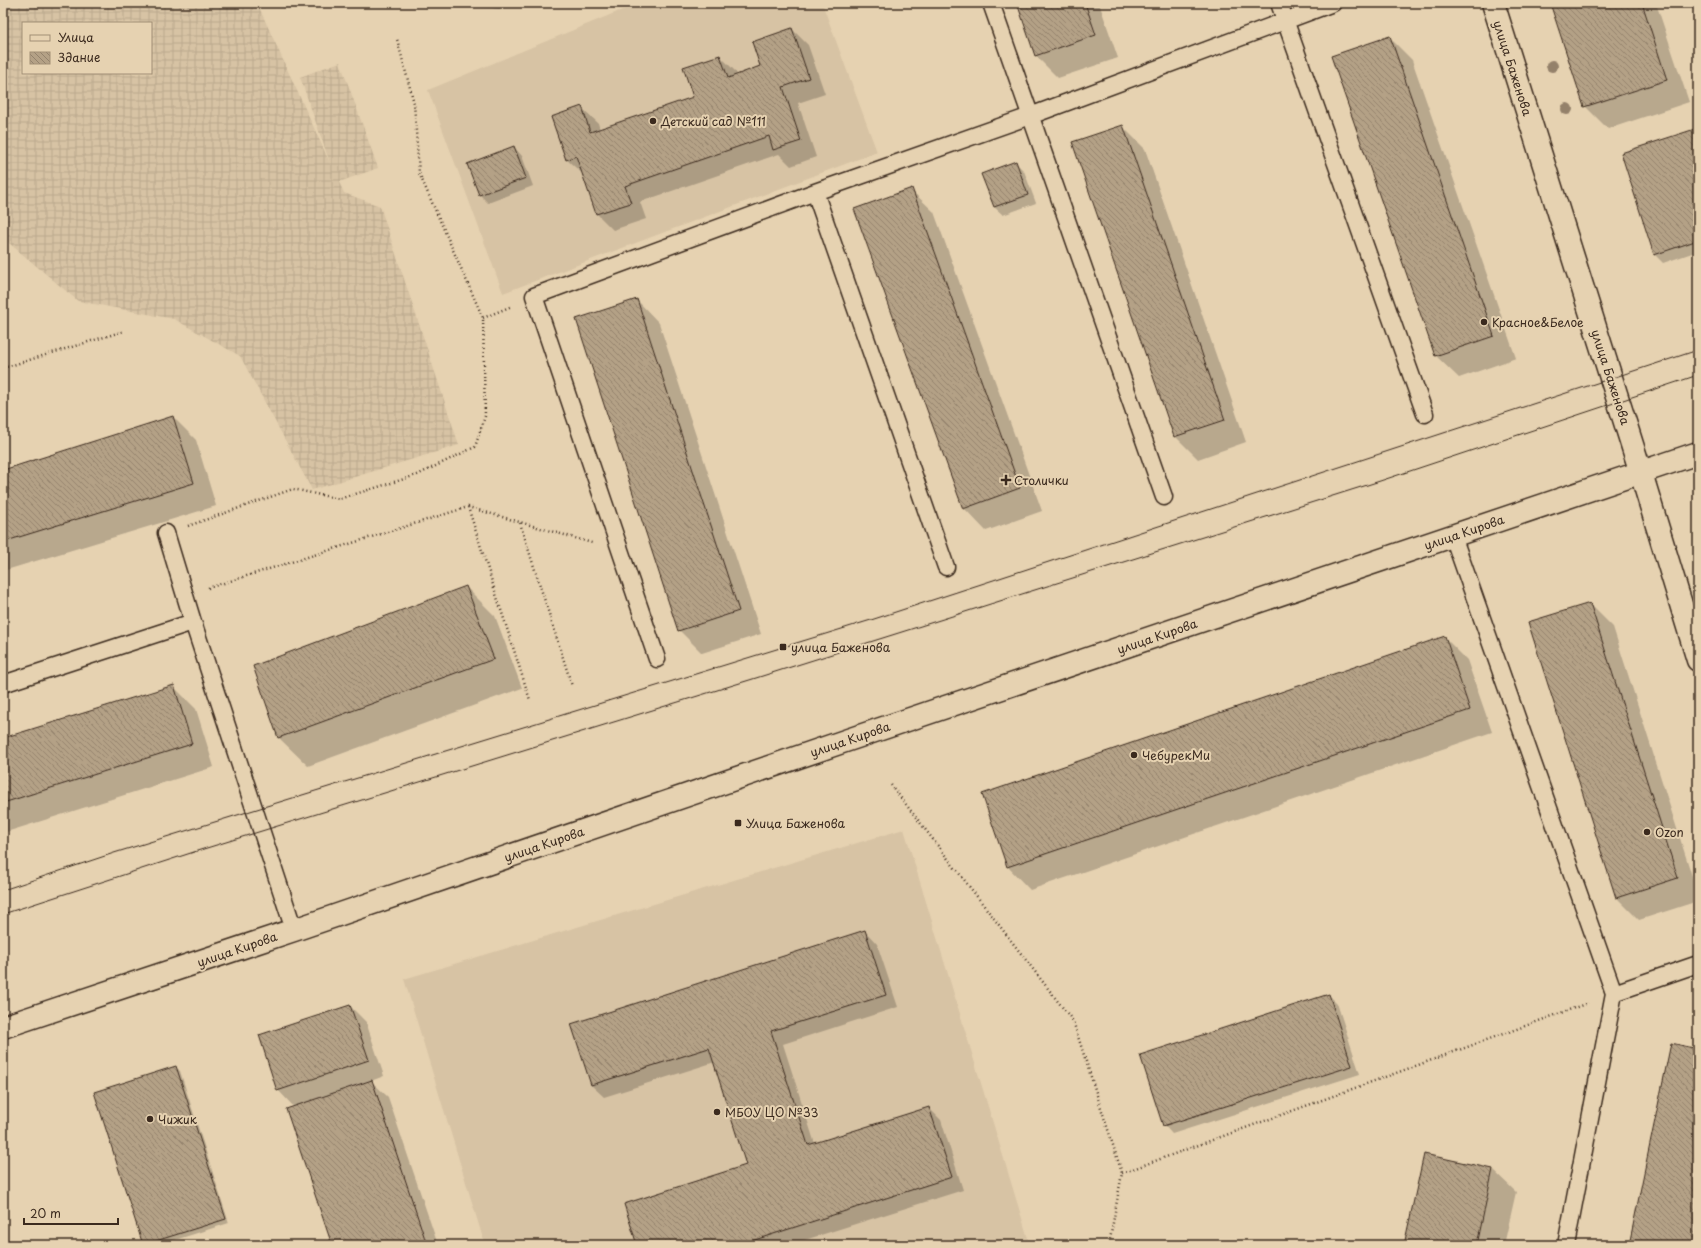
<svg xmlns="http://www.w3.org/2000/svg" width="1701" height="1248" font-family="'Playpen Sans',sans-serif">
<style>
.built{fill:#d7c3a4}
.industrial{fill:url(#industrial-grid);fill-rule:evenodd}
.shadow{fill:#0003}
.building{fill:url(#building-back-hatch);stroke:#3b2a1e}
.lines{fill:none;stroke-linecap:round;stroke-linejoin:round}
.service-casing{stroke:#3b2a1e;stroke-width:19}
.minor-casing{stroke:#3b2a1e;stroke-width:25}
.tertiary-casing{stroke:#3b2a1e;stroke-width:25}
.path{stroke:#3b2a1e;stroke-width:2.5;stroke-dasharray:1 3;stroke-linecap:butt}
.service{stroke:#e6d2b1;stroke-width:16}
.minor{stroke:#e6d2b1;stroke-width:22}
.tertiary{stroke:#e6d2b1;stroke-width:22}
.tram{stroke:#3b2a1e;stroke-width:1}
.tree{fill:#94816a}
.poi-dot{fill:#3b2a1e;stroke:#e6d2b1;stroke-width:1.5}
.labels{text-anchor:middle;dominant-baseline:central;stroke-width:4;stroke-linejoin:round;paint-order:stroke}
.street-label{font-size:12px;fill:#3b2a1e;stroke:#e6d2b1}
.poi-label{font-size:12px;fill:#3b2a1e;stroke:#e6d2b1;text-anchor:start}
</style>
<defs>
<pattern id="industrial-grid" width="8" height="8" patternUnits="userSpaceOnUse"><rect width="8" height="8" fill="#d7c3a4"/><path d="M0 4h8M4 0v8" fill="none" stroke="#b9a88d"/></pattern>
<pattern id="building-back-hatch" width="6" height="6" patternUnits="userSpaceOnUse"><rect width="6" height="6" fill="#b4a186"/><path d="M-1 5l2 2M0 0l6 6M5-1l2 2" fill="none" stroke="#94836d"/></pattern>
</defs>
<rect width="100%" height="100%" fill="#e6d2b1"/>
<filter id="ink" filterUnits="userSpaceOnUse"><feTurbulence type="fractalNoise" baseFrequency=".025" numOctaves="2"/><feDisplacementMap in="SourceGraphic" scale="8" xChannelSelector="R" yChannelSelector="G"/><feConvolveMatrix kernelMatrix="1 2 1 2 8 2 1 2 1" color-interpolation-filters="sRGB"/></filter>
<g filter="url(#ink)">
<path class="built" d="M639,3H822L877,152L503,293L428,90Z
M904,829L1030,1245H485L404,979Z"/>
<path class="industrial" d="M3,3H257L330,163L300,77L340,62L378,168L339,182L344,193L380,206L459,445L312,490L240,356L174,319L78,301L3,238ZM23,23H151V73H23Z"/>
<path class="shadow" d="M459,3H500V9L460,5Z
M539,3H547L542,5Z
M1018,3H1099L1118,58L1058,78L1035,55Z
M1551,3H1656L1689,102L1608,129L1585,106Z
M792,29L808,45L825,94L798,103L816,157L791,166L779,154L640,202L646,219L613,230L597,214L584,175L566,159L581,107L598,123L600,130L695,97L720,56L736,72L737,76L762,67Z
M1389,37L1412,60L1516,358L1459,378L1436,356Z
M1122,126L1145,149L1246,442L1198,459L1175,436Z
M1698,129V251L1663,263L1655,255Z
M514,147L522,156L533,186L488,203L480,195Z
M1015,162L1024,171L1036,203L1003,215L994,207L982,174Z
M911,190L934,212L1042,511L986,531L964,508Z
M637,300L659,323L761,634L702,653L679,630Z
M173,417L196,440L216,506L3,571V471Z
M466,587L495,616L522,688L308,766L278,737Z
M1590,604L1613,627L1698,895V901L1639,920L1617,898Z
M1444,637L1467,660L1492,732L1030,890L1008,867L983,794Z
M173,686L196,709L214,767L3,833V739Z
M865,931L877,944L898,1007L783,1044L815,1144L929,1108L941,1120L963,1190L789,1245H638L748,1166L715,1062L604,1097L591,1085Z
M1329,995L1337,1003L1360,1074L1172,1134L1164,1125Z
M350,1006L366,1022L384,1076L371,1081L388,1097L438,1245H333L294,1107L278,1090Z
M176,1067L180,1071L229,1223L159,1245H144Z
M1425,1155L1493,1170L1516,1192L1504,1245H1405Z"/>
<path class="building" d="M1017,3H1085L1096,35L1035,56Z
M1550,3H1642L1667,80L1584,107Z
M792,28L809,78L783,87L801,141L773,150L769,136L625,186L631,203L596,214L576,156L566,160L551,117L582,106L590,132L693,97L683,67L720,55L728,78L760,66L752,42Z
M1390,36L1494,336L1435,356L1331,56Z
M1123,125L1225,420L1174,437L1072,142Z
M1698,128V240L1654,255L1621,153Z
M514,146L526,178L479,195L467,164Z
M1016,161L1028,195L994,207L981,174Z
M912,188L1020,488L963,509L854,209Z
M637,299L739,611L678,631L576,319Z
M173,416L194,483L3,542V470Z
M466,586L494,659L278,738L253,666Z
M1590,603L1678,878L1616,898L1528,622Z
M1445,636L1470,710L1007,867L982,794Z
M174,685L192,744L3,803V738Z
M865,930L886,995L771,1031L808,1145L929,1107L952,1177L739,1245H637L624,1204L746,1165L709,1048L591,1085L571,1024Z
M1329,994L1352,1066L1163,1126L1140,1055Z
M350,1005L369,1060L277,1091L259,1035Z
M1671,1043L1698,1049V1245H1629Z
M176,1066L226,1219L143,1245L94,1092Z
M372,1080L427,1245H332L286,1109Z
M1424,1154L1493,1169L1477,1245H1404Z"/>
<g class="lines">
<defs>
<path id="service" d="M991,3L1164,497
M1279,3L1425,414
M815,192L946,567
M166,533L193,622L294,930
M1453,536L1614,993L1566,1245
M657,659L534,296L815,192L1030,116L1333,3
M3,684L193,622
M1614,993L1698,964"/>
<path id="minor" d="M1493,3L1641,473L1698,660"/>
<path id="tertiary" d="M3,1027L294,930L848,740L1698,453"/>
</defs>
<use href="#service" class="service-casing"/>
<use href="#minor" class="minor-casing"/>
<use href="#tertiary" class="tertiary-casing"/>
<path class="path" d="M483,318L512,306
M3,368L124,331
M468,507L530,700
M520,523L572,686
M188,526L293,489L339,499L417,475L475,447L485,416L483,318L419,173L414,103L397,39
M208,588L468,507L592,543
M891,785L1073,1021L1122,1173L1109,1245
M1122,1173L1588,1003"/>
<use href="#service" class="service"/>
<use href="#minor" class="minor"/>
<use href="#tertiary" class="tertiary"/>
<path class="tram" d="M3,890L114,853L871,620L1698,350
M3,914L197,851L756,678L1380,481L1698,375"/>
</g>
<g class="tree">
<circle cx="1552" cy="66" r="6"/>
<circle cx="1567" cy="109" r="6"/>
</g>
</g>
<g class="poi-dot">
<circle cx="653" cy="121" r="4"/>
<circle cx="1484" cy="322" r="4"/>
<path d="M1004 474h4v4h4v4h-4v4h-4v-4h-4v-4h4z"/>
<rect x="779" y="643" width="8" height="8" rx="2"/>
<circle cx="1134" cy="755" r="4"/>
<rect x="734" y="819" width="8" height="8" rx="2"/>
<circle cx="1647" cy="832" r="4"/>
<circle cx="717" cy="1112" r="4"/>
<circle cx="150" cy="1119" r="4"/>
</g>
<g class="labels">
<g class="street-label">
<text transform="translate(1513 68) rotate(72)">улица Баженова</text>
<text transform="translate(1611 377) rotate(72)">улица Баженова</text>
<text transform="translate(1464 532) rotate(-19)">улица Кирова</text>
<text transform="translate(1157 636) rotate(-19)">улица Кирова</text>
<text transform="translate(850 739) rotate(-19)">улица Кирова</text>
<text transform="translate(544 844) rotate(-19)">улица Кирова</text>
<text transform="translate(237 949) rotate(-19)">улица Кирова</text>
</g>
<g class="poi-label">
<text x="661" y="121">Детский сад №111</text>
<text x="1492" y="322">Красное&amp;Белое</text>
<text x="1014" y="480">Столички</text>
<text x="791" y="647">улица Баженова</text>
<text x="1142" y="755">ЧебурекМи</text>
<text x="746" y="823">Улица Баженова</text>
<text x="1655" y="832">Ozon</text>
<text x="725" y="1112">МБОУ ЦО №33</text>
<text x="158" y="1119">Чижик</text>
</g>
</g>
<rect width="1701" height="1248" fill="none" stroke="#e6d2b1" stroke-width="16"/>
<rect x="8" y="8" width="1685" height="1232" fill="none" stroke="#3b2a1e" stroke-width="1.5" filter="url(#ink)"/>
<rect x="22" y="22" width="130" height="52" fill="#e6d2b1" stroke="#a28f76"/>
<rect x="30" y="35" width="20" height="6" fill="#e6d2b1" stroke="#a28f76"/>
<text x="58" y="42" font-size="12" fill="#3b2a1e">Улица</text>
<rect x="30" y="52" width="20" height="12" fill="url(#building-back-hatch)" stroke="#a28f76"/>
<text x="58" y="62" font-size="12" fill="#3b2a1e">Здание</text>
<path d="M24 1218v6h94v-6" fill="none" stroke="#3b2a1e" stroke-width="2"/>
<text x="30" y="1218" font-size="12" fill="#3b2a1e" stroke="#e6d2b1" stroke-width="3" paint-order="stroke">20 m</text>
</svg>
